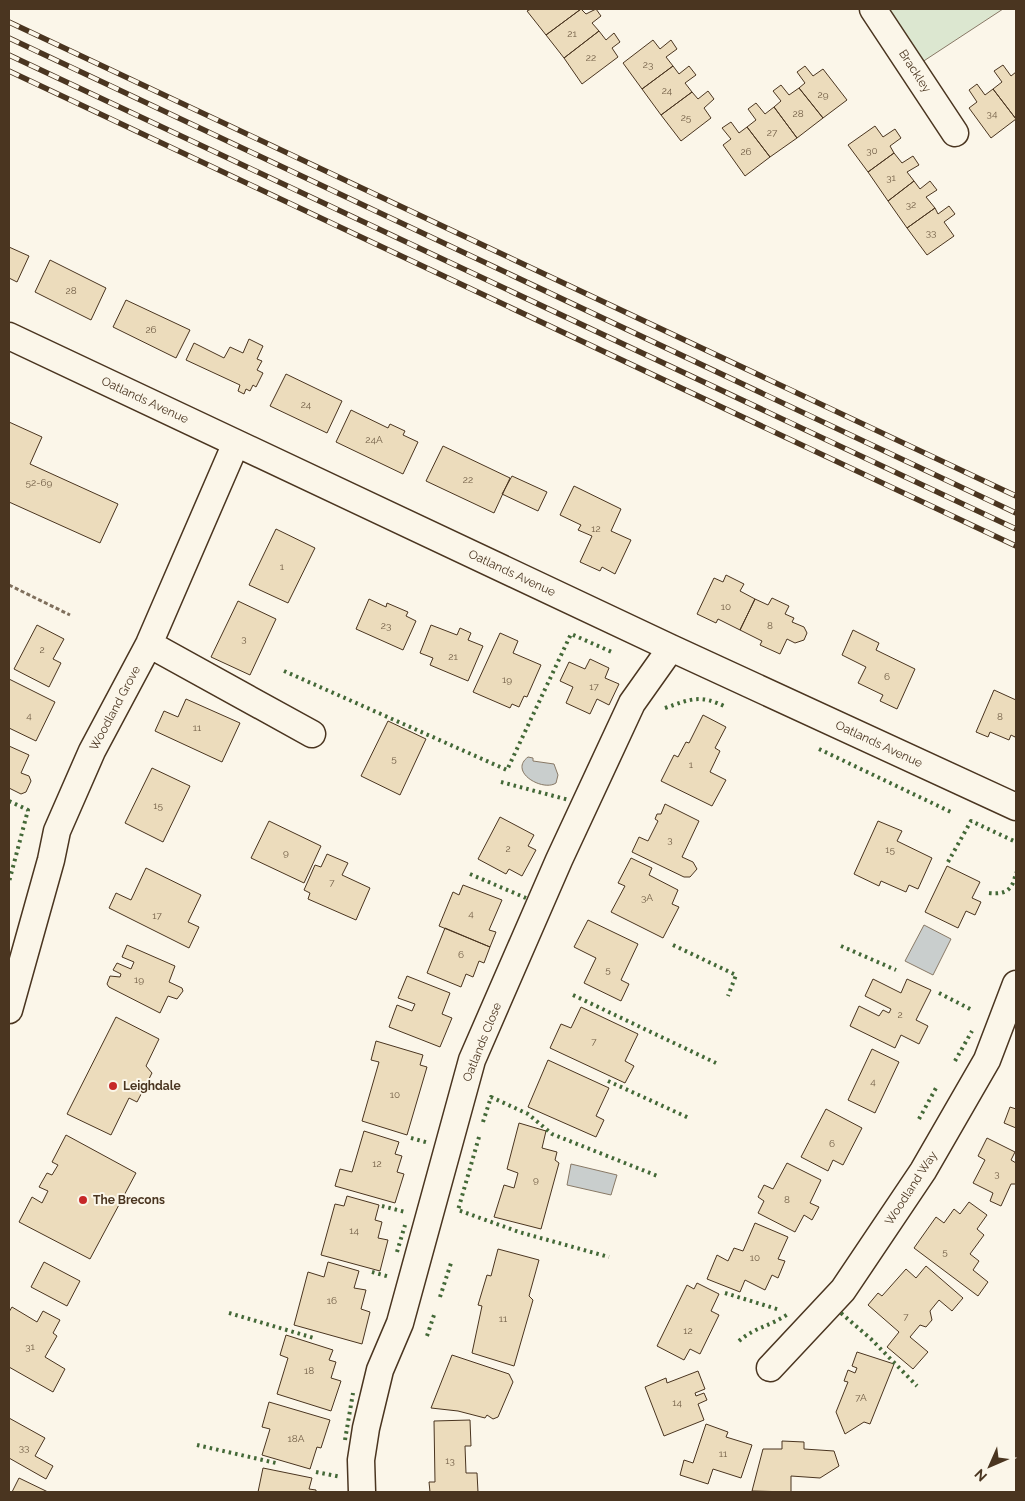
<svg xmlns="http://www.w3.org/2000/svg" width="1025" height="1501" font-family="Raleway,sans-serif">
<style>
.green{fill:#dce7d0;stroke:#887966}
.water{fill:#c9cecd;stroke:#887966}
.building{fill:#ecdcbc;stroke:#4a3520}
.lines{fill:none;stroke-linecap:round;stroke-linejoin:round}
.street-casing{stroke:#4a3520;stroke-width:29}
.path{stroke:#7f6f5c;stroke-width:3;stroke-dasharray:4 2.5;stroke-linecap:butt}
.street{stroke:#fbf6e9;stroke-width:26}
.rail-casing{stroke:#4a3520;stroke-width:5.5}
.rail{stroke:#fbf6e9;stroke-width:4;stroke-dasharray:11;stroke-linecap:butt}
.hedge{stroke:#436837;stroke-width:4;stroke-dasharray:2.5 4;stroke-linecap:butt}
.poi-dot{fill:#c62828;stroke:#fbf6e9;stroke-width:2}
.labels{text-anchor:middle;dominant-baseline:central;stroke-width:4;stroke-linejoin:round;paint-order:stroke}
.number-label{font-size:10px;fill:#725f47}
.street-label{font-size:12px;fill:#4a3520;stroke:#fbf6e9}
.poi-label{font-size:12px;font-weight:bold;fill:#4a3520;stroke:#fbf6e9;text-anchor:start}
</style>
<rect width="100%" height="100%" fill="#fbf6e9"/>
<path class="green" d="M873,9H1003L913,68Z"/>
<path class="water" d="M528,757L533,758V761L554,764L558,775L556,783C543,792 508,772 528,757Z
M924,925L951,939L933,975L905,961Z
M571,1164L617,1175L611,1195L567,1185Z"/>
<path class="building" d="M531,9H581L546,35L527,11Z
M581,9L586,14L596,9L601,16L592,23L599,31L564,58L546,35Z
M599,31L606,40L614,33L620,42L612,48L618,57L582,84L564,58Z
M653,40L660,49L671,40L677,49L666,57L673,66L642,89L623,63Z
M1003,65L1011,76L1016,72V119L993,89L1002,82L994,71Z
M673,66L679,74L689,66L696,75L685,83L692,92L661,115L642,89Z
M805,66L813,76L823,69L847,100L823,118L799,88L805,83L797,72Z
M977,84L985,95L993,89L1016,119L991,138L969,108L977,102L969,90Z
M781,85L789,95L799,88L823,118L797,138L774,107L781,101L773,91Z
M708,91L714,99L704,108L711,118L681,141L661,115L692,92L698,99Z
M756,103L765,114L774,107L797,138L770,157L747,127L756,120L748,109Z
M731,122L739,133L747,127L770,157L745,176L723,145L731,139L722,128Z
M875,126L883,137L895,129L901,138L890,146L894,153L868,172L848,145Z
M894,153L902,163L913,156L919,165L907,172L914,181L888,201L868,172Z
M914,181L920,189L930,181L937,190L926,197L935,208L907,228L888,201Z
M949,206L955,214L944,222L954,236L927,255L907,228L935,208L938,214Z
M9,247L29,256L17,282L9,278Z
M50,260L106,288L91,320L35,292Z
M126,300L190,330L176,358L113,327Z
M249,339L263,346L257,359L262,361L257,370L263,373L256,387L253,385L250,391L246,389L244,394L238,391L240,385L186,360L194,343L224,358L230,347L243,353Z
M286,374L342,401L327,433L270,406Z
M351,410L388,428L390,424L405,431L403,435L418,442L403,474L336,442Z
M9,422L42,437L30,464L118,504L100,543L9,502Z
M443,446L510,478L494,513L426,481Z
M512,476L547,492L538,511L502,494Z
M574,486L621,509L611,531L631,540L615,574L602,567L600,571L580,562L592,536L578,530L581,525L560,515Z
M276,529L315,548L288,603L249,585Z
M726,575L744,584L740,591L755,599L740,630L718,619L716,623L697,614L714,578L723,582Z
M772,598L789,606L785,614L794,618L792,622L804,627L807,633L804,640L795,643L787,639L780,654L760,645L762,641L740,630L755,599L768,605Z
M369,599L386,607L387,603L408,612L406,616L416,621L403,650L356,629Z
M238,601L276,619L250,675L211,657Z
M37,625L64,639L53,659L61,663L49,687L14,669Z
M431,625L457,635L460,628L471,633L468,640L483,646L468,681L430,665L433,658L420,653Z
M853,630L879,643L876,650L915,669L897,709L880,701L883,695L858,683L866,667L842,655Z
M500,633L518,641L513,653L541,665L527,697L524,696L519,707L512,704L510,708L473,692Z
M590,659L609,668L605,678L619,684L609,705L597,699L590,714L566,703L573,687L560,681L569,662L585,669Z
M9,679L55,702L36,741L9,728Z
M994,690L1016,700V734L1015,737L1011,735L1009,740L990,732L988,737L976,732Z
M186,699L240,723L222,762L155,731L164,711L178,717Z
M703,715L726,727L715,748L720,751L710,772L726,780L712,806L661,781L674,755L678,757L686,742L689,743Z
M388,721L426,739L400,795L361,776Z
M9,746L29,755L21,773L29,776L31,781L26,792L21,794L9,788Z
M152,768L190,786L163,842L125,823Z
M665,804L699,821L682,857L693,862L697,869L690,877H684L632,852L639,837L648,841L658,821L655,819L657,814H661Z
M500,817L534,835L528,846L536,850L522,876L509,869L506,874L478,859Z
M269,821L321,846L304,883L251,858Z
M878,821L902,831L897,841L932,858L918,889L909,885L906,892L881,881L879,886L854,874Z
M327,854L348,863L342,875L370,888L356,920L308,899L310,893L304,890L315,865L321,867Z
M631,858L652,868L649,875L678,890L672,904L679,907L663,938L611,912L625,886L618,883Z
M947,866L980,882L972,898L981,902L975,915L966,911L958,928L925,912Z
M146,868L201,895L188,922L199,927L189,948L109,908L116,893L131,900Z
M463,885L502,900L489,930L496,932L490,947L439,926L453,892L459,895Z
M588,920L638,944L621,980L629,984L621,1001L584,983L596,958L574,947Z
M445,928L490,947L484,963L479,961L473,977L466,974L461,987L427,973Z
M127,945L175,966L169,982L182,988L183,991L177,999L168,996L160,1013L109,987L107,984L110,976L120,977L121,974L113,970L117,963L131,969L134,962L122,957Z
M407,976L450,993L442,1014L452,1018L440,1047L389,1027L397,1005L412,1011L415,1004L398,998Z
M873,979L901,993L907,979L931,990L916,1020L928,1026L919,1044L901,1035L895,1048L850,1026L859,1006L879,1016L883,1010L889,1013L891,1009L865,996Z
M581,1007L638,1034L625,1061L634,1066L625,1083L550,1048L561,1024L571,1028Z
M116,1017L159,1039L146,1066L152,1073L137,1102L129,1098L111,1135L67,1114Z
M376,1041L423,1055L420,1065L427,1067L407,1135L362,1121L379,1062L371,1060Z
M872,1049L899,1062L875,1113L848,1100Z
M548,1060L609,1088L596,1116L604,1120L596,1137L528,1107Z
M1010,1107L1016,1109V1128L1004,1123Z
M826,1109L862,1128L843,1165L833,1160L828,1171L801,1157Z
M519,1123L546,1131L542,1148L557,1152L555,1160L559,1163L541,1229L494,1217L504,1185L514,1188L518,1173L507,1169Z
M364,1131L399,1142L395,1154L402,1156L397,1172L404,1174L395,1203L335,1186L340,1169L352,1172Z
M66,1135L136,1173L90,1259L19,1222L32,1197L42,1203L48,1191L39,1187L47,1173L52,1175L58,1165L52,1162Z
M987,1138L1015,1152L1011,1160L1016,1163V1184H1011L1001,1206L990,1201L993,1193L973,1183L985,1160L978,1156Z
M787,1163L821,1180L810,1203L819,1207L812,1220L804,1215L795,1232L758,1213L764,1201L758,1197L764,1185L773,1189Z
M347,1196L379,1205L375,1220L382,1222L378,1238L388,1240L380,1271L321,1255L335,1204L344,1206Z
M969,1202L987,1215L977,1229L984,1235L970,1254L979,1261L973,1270L988,1282L978,1296L914,1248L936,1217L944,1223L954,1209L960,1214Z
M755,1223L788,1237L778,1259L785,1261L778,1278L772,1275L765,1290L745,1280L740,1292L707,1279L717,1255L728,1261L734,1248L743,1251Z
M498,1249L539,1260L529,1296L533,1300L514,1366L472,1353L482,1306L478,1305L487,1275L491,1276Z
M44,1262L80,1281L67,1306L31,1287Z
M328,1262L359,1271L354,1288L366,1290L361,1309L370,1312L362,1344L294,1325L308,1272L324,1277Z
M926,1266L963,1298L952,1311L939,1300L930,1311L932,1320L926,1327L920,1325L910,1337L928,1352L913,1369L887,1347L899,1332L868,1305L878,1293L882,1296L906,1269L916,1278Z
M697,1283L719,1294L711,1311L719,1315L700,1354L690,1349L684,1360L657,1346L687,1285L694,1289Z
M12,1307L37,1322L43,1311L60,1320L53,1333L57,1336L45,1357L65,1369L53,1392L9,1367V1312Z
M286,1335L333,1350L329,1360L336,1362L331,1378L341,1381L331,1411L277,1394L288,1358L280,1355Z
M857,1352L894,1364L870,1424L864,1422L845,1434L836,1412L848,1382L844,1381L848,1370L855,1373L857,1368L852,1366Z
M452,1355L509,1374L513,1382L498,1417L493,1419L487,1415L485,1418L458,1411L431,1408Z
M698,1371L705,1389L695,1393L696,1396L704,1393L707,1400L698,1404L704,1420L664,1436L645,1387L666,1378L667,1383Z
M269,1402L330,1420L321,1448L317,1447L310,1469L262,1455L270,1429L262,1427Z
M9,1418L45,1438L35,1456L53,1466L46,1479L9,1458Z
M470,1420L471,1446H465L466,1473H477L478,1492H430L429,1482H435L434,1421Z
M706,1424L728,1432L726,1437L752,1445L741,1478L713,1469L708,1484L680,1475L684,1460L693,1463Z
M782,1441L804,1442V1449L834,1451L839,1466L820,1478L791,1476V1492L752,1491L763,1449H782Z
M263,1468L312,1478L309,1489L316,1490V1492H258Z
M19,1478L48,1492H12Z"/>
<g class="lines">
<defs>
<path id="street" d="M873,9L955,133
M9,336L671,648L1016,807
M149,644L312,734
M9,1010L51,860L57,831L92,751L149,644L236,443
M770,1368L843,1290L923,1171L987,1060L1016,984
M362,1492L361,1460L366,1428L380,1370L400,1323L472,1060L559,860L632,703L671,648"/>
</defs>
<use href="#street" class="street-casing"/>
<path class="path" d="M9,585L70,615"/>
<use href="#street" class="street"/>
<defs>
<path id="rail" d="M9,22L1016,496
M9,38L1016,513
M9,55L1016,529
M9,71L1016,546"/>
</defs>
<use href="#rail" class="rail-casing"/>
<use href="#rail" class="rail"/>
<path class="hedge" d="M284,671L507,770L571,634L614,653
M665,708C691,699 700,694 726,707
M819,749L953,813
M501,782L569,800
M9,801L28,810L9,882
M948,862L971,821L1016,842
M470,874L526,898
M989,893C1007,895 1013,889 1016,872
M673,945L736,975L728,996
M841,946L896,970
M939,993L972,1010
M573,995L716,1063
M955,1061L972,1031
M608,1081L689,1118
M919,1119L936,1088
M483,1122L491,1097L528,1114L552,1134L660,1177
M479,1137L458,1210L519,1232L609,1257
M411,1138L429,1143
M382,1206L405,1212
M397,1252L405,1225
M372,1272L390,1277
M725,1293L780,1310
M440,1297L452,1260
M229,1313L314,1338
M841,1313L871,1339L917,1386
M427,1336L435,1312
M739,1341C755,1327 771,1326 788,1314
M345,1440L353,1393
M197,1445L276,1463
M316,1472L341,1477"/>
</g>
<g class="poi-dot">
<circle cx="113" cy="1086" r="5"/>
<circle cx="83" cy="1200" r="5"/>
</g>
<g class="labels">
<g class="number-label">
<text x="572" y="33">21</text>
<text x="591" y="57">22</text>
<text x="648" y="64">23</text>
<text x="667" y="90">24</text>
<text x="823" y="94">29</text>
<text x="798" y="113">28</text>
<text x="992" y="113">34</text>
<text x="686" y="117">25</text>
<text x="772" y="132">27</text>
<text x="872" y="150">30</text>
<text x="746" y="151">26</text>
<text x="891" y="177">31</text>
<text x="911" y="204">32</text>
<text x="931" y="232">33</text>
<text x="71" y="290">28</text>
<text x="151" y="329">26</text>
<text x="306" y="404">24</text>
<text x="374" y="439">24A</text>
<text x="468" y="479">22</text>
<text x="39" y="482">52-69</text>
<text x="596" y="528">12</text>
<text x="282" y="566">1</text>
<text x="726" y="606">10</text>
<text x="386" y="625">23</text>
<text x="770" y="625">8</text>
<text x="244" y="638">3</text>
<text x="42" y="649">2</text>
<text x="453" y="656">21</text>
<text x="887" y="676">6</text>
<text x="507" y="679">19</text>
<text x="594" y="686">17</text>
<text x="29" y="715">4</text>
<text x="1000" y="716">8</text>
<text x="197" y="727">11</text>
<text x="394" y="758">5</text>
<text x="691" y="764">1</text>
<text x="158" y="805">15</text>
<text x="670" y="839">3</text>
<text x="508" y="848">2</text>
<text x="890" y="849">15</text>
<text x="286" y="852">9</text>
<text x="332" y="882">7</text>
<text x="647" y="897">3A</text>
<text x="471" y="913">4</text>
<text x="157" y="915">17</text>
<text x="461" y="954">6</text>
<text x="608" y="969">5</text>
<text x="139" y="979">19</text>
<text x="900" y="1014">2</text>
<text x="594" y="1041">7</text>
<text x="873" y="1081">4</text>
<text x="395" y="1094">10</text>
<text x="832" y="1143">6</text>
<text x="377" y="1163">12</text>
<text x="997" y="1173">3</text>
<text x="536" y="1179">9</text>
<text x="787" y="1199">8</text>
<text x="354" y="1230">14</text>
<text x="945" y="1251">5</text>
<text x="755" y="1257">10</text>
<text x="332" y="1300">16</text>
<text x="906" y="1316">7</text>
<text x="503" y="1318">11</text>
<text x="688" y="1330">12</text>
<text x="30" y="1346">31</text>
<text x="309" y="1370">18</text>
<text x="861" y="1397">7A</text>
<text x="677" y="1402">14</text>
<text x="296" y="1438">18A</text>
<text x="24" y="1447">33</text>
<text x="723" y="1453">11</text>
<text x="450" y="1460">13</text>
</g>
<g class="street-label">
<text transform="translate(915 71) rotate(57)">Brackley</text>
<text transform="translate(145 400) rotate(25)">Oatlands Avenue</text>
<text transform="translate(512 573) rotate(25)">Oatlands Avenue</text>
<text transform="translate(115 708) rotate(-62)">Woodland Grove</text>
<text transform="translate(879 744) rotate(25)">Oatlands Avenue</text>
<text transform="translate(482 1042) rotate(-68)">Oatlands Close</text>
<text transform="translate(911 1188) rotate(-57)">Woodland Way</text>
</g>
<g class="poi-label">
<text x="123" y="1086">Leighdale</text>
<text x="93" y="1200">The Brecons</text>
</g>
</g>
<rect width="1025" height="1501" fill="none" stroke="#4a3520" stroke-width="20"/>
<g transform="translate(990 1466) rotate(225)" stroke="#fbf6e9" stroke-width="4" paint-order="stroke">
<path d="M0-4L9 19L0 12L-9 19Z" fill="#4a3520"/>
<text y="-8" font-size="14" font-weight="bold" text-anchor="middle" fill="#4a3520">N</text>
</g>
</svg>
